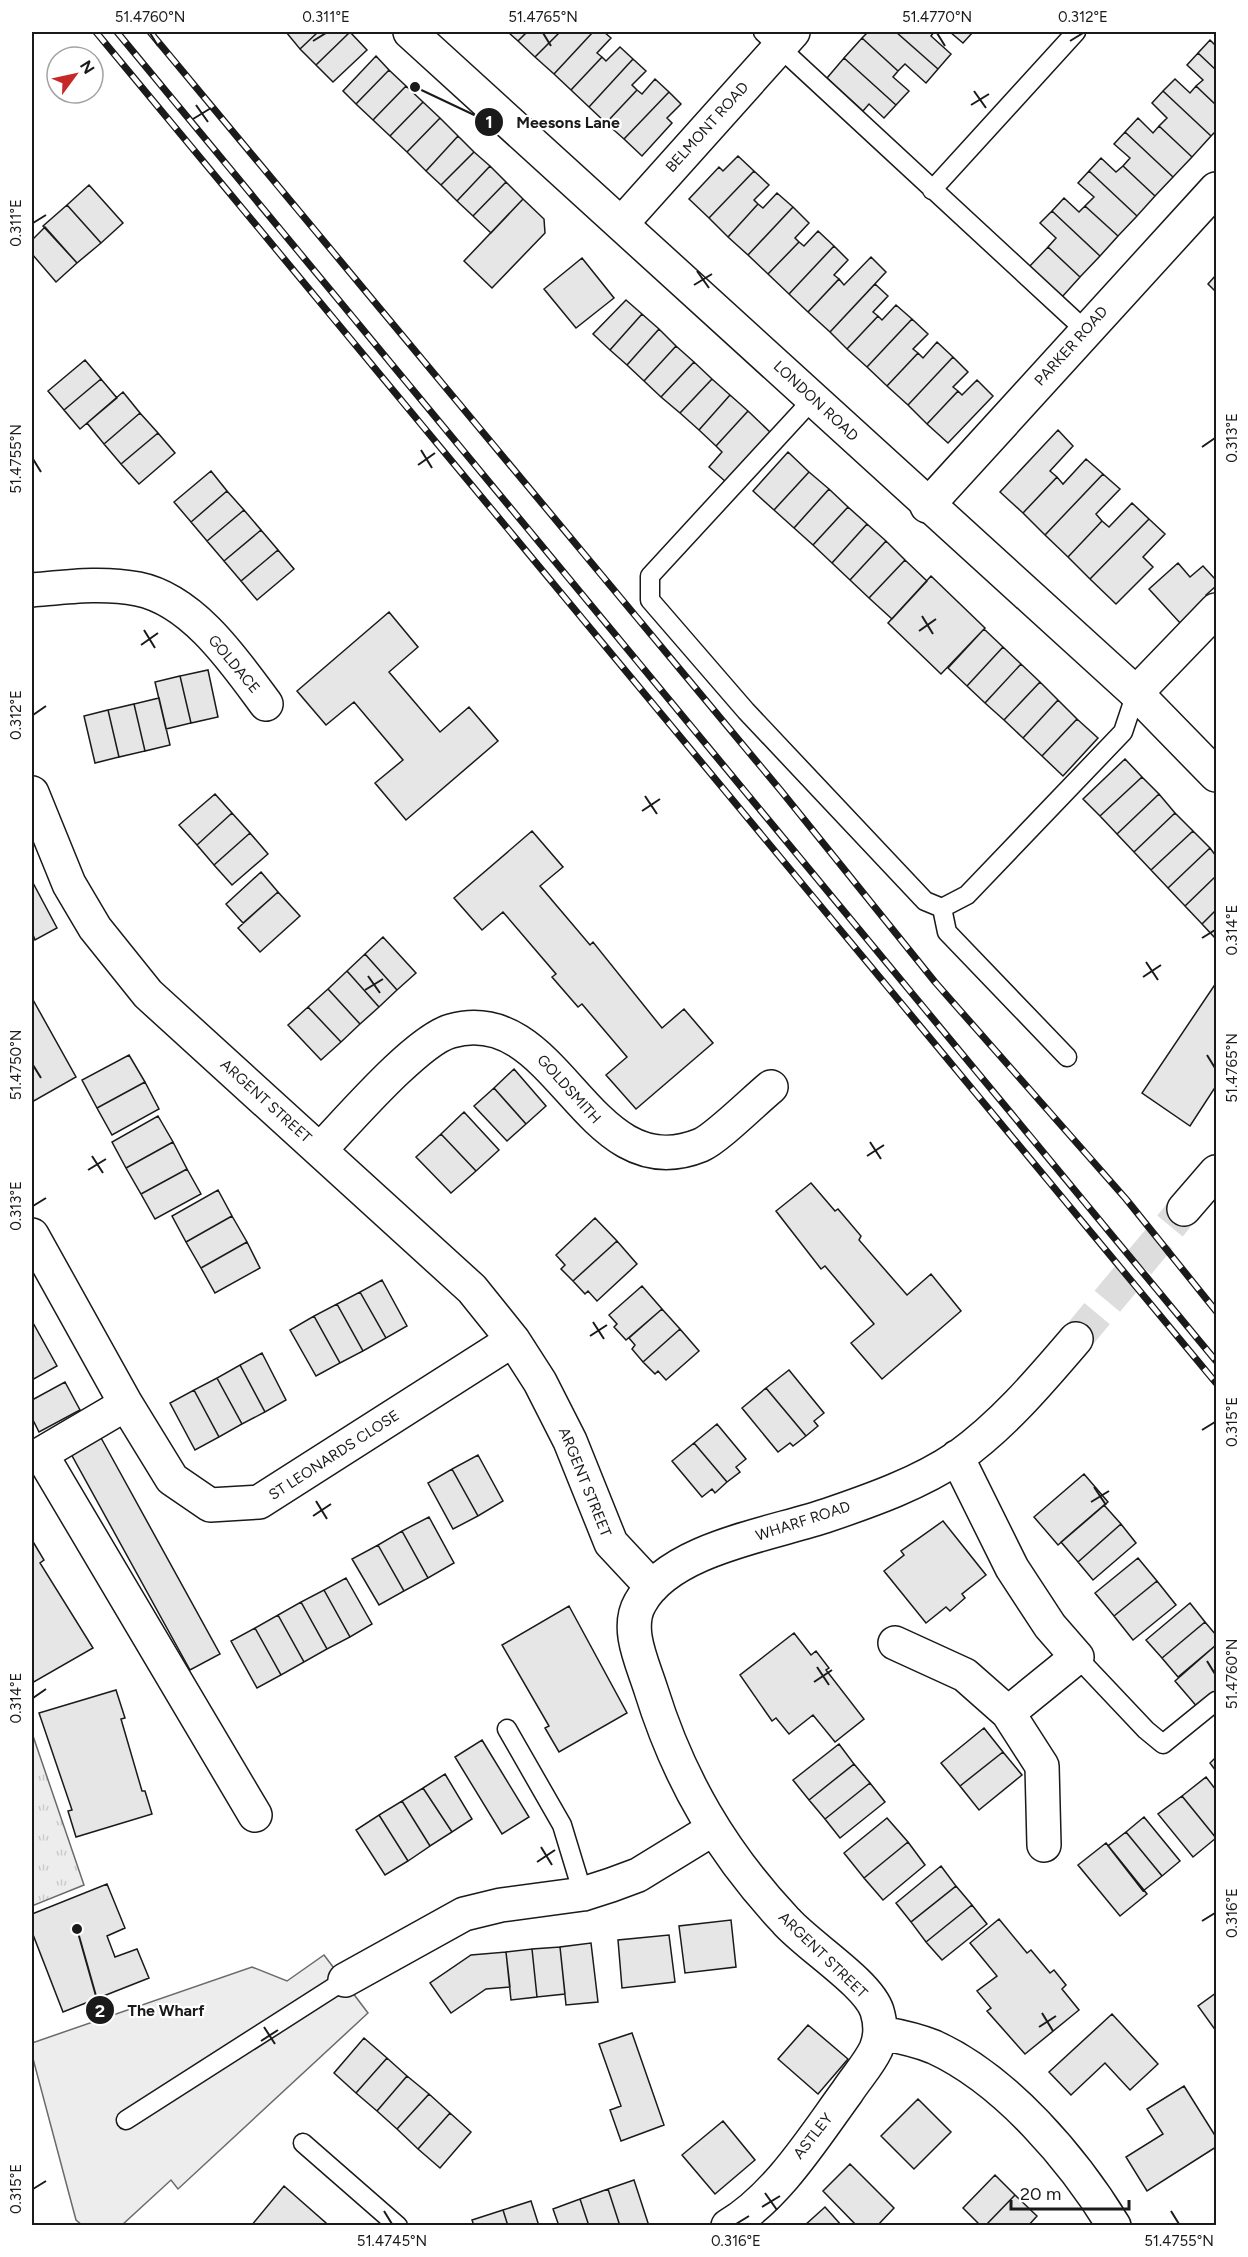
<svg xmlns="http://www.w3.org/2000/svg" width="1248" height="2257" font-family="Figtree,sans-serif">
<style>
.grass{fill:url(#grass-tufts);stroke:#6a6a6a;stroke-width:1.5}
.built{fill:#ededed;stroke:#6a6a6a;stroke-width:1.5}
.building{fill:#e6e6e6;stroke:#1a1a1a;stroke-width:1.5}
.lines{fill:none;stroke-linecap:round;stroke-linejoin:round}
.street-tunnel{stroke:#ddd;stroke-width:33;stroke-dasharray:33 16;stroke-linecap:butt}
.lane-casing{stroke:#1a1a1a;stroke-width:21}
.street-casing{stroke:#1a1a1a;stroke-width:36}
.secondary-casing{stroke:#1a1a1a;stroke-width:36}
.lane{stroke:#fff;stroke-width:18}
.street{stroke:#fff;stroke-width:33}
.secondary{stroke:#fff;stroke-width:33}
.rail-casing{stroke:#1a1a1a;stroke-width:7}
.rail{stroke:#fff;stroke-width:4.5;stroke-dasharray:14;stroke-linecap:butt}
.ticks{fill:none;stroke:#1a1a1a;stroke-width:2}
.labels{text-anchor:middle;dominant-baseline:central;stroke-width:4.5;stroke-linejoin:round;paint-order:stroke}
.street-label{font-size:15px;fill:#1a1a1a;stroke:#fff}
.leader{fill:none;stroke:#1a1a1a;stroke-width:2}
.callout-dot{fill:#1a1a1a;stroke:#fff;stroke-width:2}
.mark-label{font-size:18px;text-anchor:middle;font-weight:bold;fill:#fff}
.callout-label{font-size:16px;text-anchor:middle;font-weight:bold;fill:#1a1a1a;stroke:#fff;stroke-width:4.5;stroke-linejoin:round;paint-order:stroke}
.neatline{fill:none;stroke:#1a1a1a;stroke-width:2}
.ticks-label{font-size:15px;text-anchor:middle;fill:#1a1a1a}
</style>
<defs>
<pattern id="grass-tufts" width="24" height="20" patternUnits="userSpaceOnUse" patternTransform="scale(1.5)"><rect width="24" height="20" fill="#ededed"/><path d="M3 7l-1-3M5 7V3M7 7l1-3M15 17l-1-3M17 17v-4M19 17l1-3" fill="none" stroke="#cbcbcb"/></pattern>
</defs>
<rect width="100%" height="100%" fill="#fff"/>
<path class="grass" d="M32,1733L84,1885L32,1906Z"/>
<path class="built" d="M324,1955L368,2013L178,2189L171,2180L122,2225H82L76,2220L32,2055V2043L252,1967L287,1981Z"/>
<path class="building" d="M286,32H318L300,49Z
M318,32H350L316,65L300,49Z
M350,32L367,50L333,82L316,65Z
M508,32H527L518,41Z
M527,32H560L535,57L518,41Z
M560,32H593L554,74L535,57Z
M593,32H604L611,38L597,53L602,57L571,90L554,74Z
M868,32H896L938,69L926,83L905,64L898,71L862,38Z
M896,32H934L931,36L951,54L938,69Z
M950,32H973L963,43Z
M862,38L898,71L893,77L909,91L896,105L844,58Z
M1210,40L1216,46V70L1198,53Z
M620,47L633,59L589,107L571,90L602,57L606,61Z
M1198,53L1216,70V105L1196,86L1203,80L1187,65Z
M376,56L389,70L356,104L343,91Z
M844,58L896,105L884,118L869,104L863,111L827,78Z
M633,59L646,71L632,85L637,90L606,123L589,107Z
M389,70L406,86L373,120L356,104Z
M655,79L669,92L624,139L606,123L637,90L642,94Z
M1175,79L1190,93L1196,86L1216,105V131L1211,136L1163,91Z
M406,86L423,102L390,136L373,120Z
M1163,91L1211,136L1192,157L1159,126L1167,118L1152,103Z
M669,92L681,104L667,118L672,123L642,156L624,139Z
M423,102L440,118L407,152L390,136Z
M440,118L458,136L426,171L407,152Z
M1138,118L1153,133L1159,126L1192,157L1173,177L1125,132Z
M1125,132L1173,177L1155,196L1123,166L1130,158L1114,144Z
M458,136L474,152L441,185L426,171Z
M474,152L490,166L457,201L441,185Z
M738,156L754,171L709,218L689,199L719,167L723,171Z
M1101,158L1116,172L1123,166L1155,196L1137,216L1089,171Z
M490,166L506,182L473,216L457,201Z
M754,171L769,185L754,200L758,204L728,237L709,218Z
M1089,171L1137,216L1118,236L1085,206L1094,197L1078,183Z
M506,182L523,199L491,233L473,216Z
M89,185L123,223L101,243L67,205Z
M777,193L793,207L748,255L728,237L758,204L763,208Z
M1064,198L1079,212L1085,206L1118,236L1100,256L1052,211Z
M523,199L544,219L545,233L492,288L464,261Z
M67,205L101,243L77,263L43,226Z
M793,207L809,223L795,238L799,242L768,274L748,255Z
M1052,211L1100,256L1080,277L1048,247L1056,238L1040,223Z
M45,227L77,263L56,282L32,254V240Z
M818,231L834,246L789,294L768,274L799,242L804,246Z
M834,246L848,260L834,275L839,279L808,312L789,294Z
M1048,247L1080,277L1062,297L1029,267Z
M871,257L886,272L830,332L808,312L839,279L844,285Z
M582,258L614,298L576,328L544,289Z
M1216,275V292L1208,284Z
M875,284L888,296L873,312L878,316L847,349L830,332Z
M626,300L642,314L610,350L593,334Z
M896,305L912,319L867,367L847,349L878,316L882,320Z
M642,314L659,329L627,365L610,350Z
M912,319L928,334L913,349L918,353L887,386L867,367Z
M659,329L676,346L644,381L627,365Z
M937,342L953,357L908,405L887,386L918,353L923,358Z
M676,346L694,362L661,397L644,381Z
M953,357L968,372L953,387L958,391L927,424L908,405Z
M85,360L101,379L64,410L48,391Z
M694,362L712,379L680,413L661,397Z
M101,379L117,398L80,429L64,410Z
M712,379L730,395L699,430L680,413Z
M977,380L993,396L948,443L927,424L958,391L962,395Z
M123,392L140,413L104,444L87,423Z
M730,395L748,411L716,446L699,430Z
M748,411L771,433L726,482L709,467L722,452L716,446Z
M140,413L158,433L121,464L104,444Z
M1058,430L1073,446L1050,471L1057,477L1023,513L1000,492Z
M158,433L175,453L139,484L121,464Z
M788,452L809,472L774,510L753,491Z
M1086,459L1103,474L1045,535L1023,513L1057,477L1063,484Z
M211,471L227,491L191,522L174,502Z
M809,472L829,489L794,528L774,510Z
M1103,474L1120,489L1096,514L1102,521L1068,557L1045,535Z
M829,489L848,507L813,545L794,528Z
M227,491L244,510L207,541L191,522Z
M1132,503L1149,519L1090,579L1068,557L1102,521L1109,527Z
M848,507L867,524L832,563L813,545Z
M244,510L261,530L224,561L207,541Z
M1149,519L1165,534L1143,557L1153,567L1116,604L1090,579Z
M867,524L886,541L850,580L832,563Z
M261,530L278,550L241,581L224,561Z
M886,541L905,560L869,598L850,580Z
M278,550L294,569L257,600L241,581Z
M905,560L927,581L892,619L869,598Z
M1178,563L1190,577L1203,566L1216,580V586L1206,595L1210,599L1181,624L1149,589Z
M931,576L985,628L941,674L888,623Z
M389,612L418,647L389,672L440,732L469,707L498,741L406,820L375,783L403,760L354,702L326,725L297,691Z
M984,629L1003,647L967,686L948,668Z
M1003,647L1021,664L985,703L967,686Z
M1021,664L1040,682L1004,720L985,703Z
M208,670L218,717L191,723L180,676Z
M180,676L191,723L166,729L155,682Z
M1040,682L1058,700L1023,738L1004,720Z
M159,698L170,745L145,751L134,704Z
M1058,700L1077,719L1042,756L1023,738Z
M134,704L145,751L119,757L108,710Z
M108,710L119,757L95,763L84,716Z
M1077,719L1098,738L1063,776L1042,756Z
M1125,759L1142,777L1100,816L1083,799Z
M1142,777L1159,794L1117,834L1100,816Z
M215,794L232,813L197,845L179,825Z
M1159,794L1175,813L1134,852L1117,834Z
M232,813L250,833L214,865L197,845Z
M1175,813L1193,831L1151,870L1134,852Z
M532,831L563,867L540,886L590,945L593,942L662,1028L684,1009L713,1043L636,1109L606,1075L627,1057L582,1004L578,1007L552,977L556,974L503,912L482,930L454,898Z
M1193,831L1210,848L1168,888L1151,870Z
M250,833L268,854L232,885L214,865Z
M1210,848L1216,856V876L1185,906L1168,888Z
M261,872L278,892L243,923L226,904Z
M1216,876V910L1202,924L1185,906Z
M32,881L57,928L35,940L32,932Z
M278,892L300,916L260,952L238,928Z
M1216,910V939L1202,924Z
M383,937L416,973L397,990L365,954Z
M365,954L397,990L379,1007L347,971Z
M347,971L379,1007L360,1024L328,989Z
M1216,983V1086L1190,1126L1142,1093Z
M328,989L360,1024L341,1042L308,1007Z
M32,998L76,1077L32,1102Z
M308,1007L341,1042L321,1060L288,1025Z
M129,1055L145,1082L97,1108L82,1080Z
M514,1069L546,1106L526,1124L494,1088Z
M145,1082L159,1109L112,1135L97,1108Z
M494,1088L526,1124L507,1141L474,1106Z
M464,1112L499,1150L476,1171L441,1134Z
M158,1116L173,1142L126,1168L112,1142Z
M441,1134L476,1171L451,1193L416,1157Z
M173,1142L187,1169L141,1194L126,1168Z
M187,1169L201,1194L155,1219L141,1194Z
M811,1183L835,1211L838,1209L861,1236L859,1240L907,1295L931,1274L961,1311L882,1379L851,1343L874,1324L825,1266L821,1269L776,1211Z
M218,1190L232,1216L186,1242L172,1216Z
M232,1216L247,1242L201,1268L186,1242Z
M595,1218L617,1241L573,1281L561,1269L565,1265L556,1255Z
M617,1241L637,1264L597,1301L588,1291L585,1294L573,1281Z
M247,1242L260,1268L215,1293L201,1268Z
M382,1280L407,1326L386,1338L360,1292Z
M642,1286L662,1309L626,1340L614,1327L617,1324L609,1315Z
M360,1292L386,1338L363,1351L337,1304Z
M337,1304L363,1351L340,1363L314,1316Z
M662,1309L680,1329L643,1362L632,1349L635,1345L629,1338Z
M314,1316L340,1363L316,1376L290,1330Z
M32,1321L57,1366L32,1380Z
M680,1329L699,1351L666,1380L658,1371L655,1374L643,1362Z
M262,1353L286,1400L265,1412L240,1365Z
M240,1365L265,1412L242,1424L217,1378Z
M789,1370L824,1413L814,1421L818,1426L806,1436L766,1388Z
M217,1378L242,1424L219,1437L194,1390Z
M65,1382L80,1410L39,1432L32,1418V1400Z
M766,1388L806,1436L793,1446L790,1443L778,1452L742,1408Z
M194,1390L219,1437L195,1450L170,1403Z
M717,1424L746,1459L736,1467L740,1472L727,1482L694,1443Z
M100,1436L220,1654L190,1670L70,1452Z
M694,1443L727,1482L715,1493L712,1489L702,1497L672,1461Z
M478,1455L503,1501L478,1516L452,1469Z
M452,1469L478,1516L453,1529L428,1483Z
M1084,1474L1108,1502L1058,1545L1034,1517Z
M1104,1505L1121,1524L1078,1562L1061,1542Z
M429,1517L454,1563L428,1578L402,1531Z
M943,1521L986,1575L962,1594L965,1598L950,1611L946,1607L926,1623L884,1571L904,1555L901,1551Z
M1121,1524L1136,1543L1093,1580L1078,1562Z
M402,1531L428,1578L404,1591L378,1545Z
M32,1540L44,1560L40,1563L93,1648L32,1683Z
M378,1545L404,1591L379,1605L352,1559Z
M1138,1558L1157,1581L1114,1616L1095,1593Z
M346,1578L372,1624L350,1637L324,1590Z
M1157,1581L1176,1605L1133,1640L1114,1616Z
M324,1590L350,1637L327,1649L301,1602Z
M301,1602L327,1649L304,1662L278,1615Z
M1190,1603L1205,1622L1162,1658L1146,1640Z
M569,1606L627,1713L559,1752L545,1728L549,1726L502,1645Z
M278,1615L304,1662L281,1675L255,1628Z
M1205,1622L1216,1635V1645L1178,1677L1162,1658Z
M255,1628L281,1675L257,1688L231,1641Z
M794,1633L811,1655L816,1651L829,1668L826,1670L864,1719L835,1742L813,1715L789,1734L776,1718L772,1721L740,1675Z
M1216,1645V1694L1199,1709L1175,1681Z
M116,1690L125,1718L121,1719L142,1791H145L152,1814L76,1837L68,1811L72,1810L39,1713Z
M984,1728L1003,1752L960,1786L941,1763Z
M482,1740L529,1817L502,1834L455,1757Z
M839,1744L854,1764L809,1800L793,1780Z
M1003,1752L1022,1775L979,1810L960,1786Z
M1216,1757V1771L1210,1763Z
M854,1764L870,1783L825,1819L809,1800Z
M445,1774L472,1819L452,1832L423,1788Z
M1206,1777L1216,1790V1838L1182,1796Z
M870,1783L885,1802L840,1838L825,1819Z
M423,1788L452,1832L430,1846L402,1801Z
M1182,1796L1216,1838L1193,1857L1158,1814Z
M402,1801L430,1846L408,1861L379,1815Z
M379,1815L408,1861L385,1875L356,1830Z
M1144,1817L1180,1861L1162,1876L1126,1832Z
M887,1818L908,1842L864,1878L844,1853Z
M1126,1832L1162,1876L1143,1891L1108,1846Z
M908,1842L925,1865L883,1900L864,1878Z
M1106,1843L1147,1894L1120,1916L1078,1865Z
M941,1866L956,1886L911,1922L896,1903Z
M107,1884L125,1928L107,1936L115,1957L137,1949L149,1978L63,2012L32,1932V1914Z
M956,1886L972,1905L926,1942L911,1922Z
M972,1905L987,1924L942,1960L926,1942Z
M999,1919L1027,1953L1031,1950L1050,1973L1054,1970L1066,1985L1062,1989L1079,2010L1025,2054L987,2011L991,2008L977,1991L997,1976L970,1943Z
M731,1920L736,1967L685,1973L679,1926Z
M669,1935L675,1982L622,1988L618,1940Z
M591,1943L598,2002L566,2005L560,1947Z
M560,1947L565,1994L537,1997L532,1949Z
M532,1949L537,1997L511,2000L506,1952Z
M506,1952L510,1987L486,1989L451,2013L430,1983L471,1955Z
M1216,1993V2031L1198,2006Z
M1112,2014L1158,2064L1130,2090L1105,2063L1071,2095L1049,2072Z
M808,2025L848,2059L818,2094L778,2059Z
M632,2033L664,2125L621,2141L610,2110L621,2106L599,2044Z
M364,2038L387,2058L356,2093L334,2073Z
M387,2058L407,2076L377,2111L356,2093Z
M407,2076L429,2094L397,2129L377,2111Z
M1184,2086L1216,2137V2147L1147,2191L1126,2157L1163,2134L1147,2109Z
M429,2094L450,2113L418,2149L397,2129Z
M918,2099L951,2132L914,2169L881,2136Z
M450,2113L471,2132L440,2168L418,2149Z
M723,2121L755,2160L715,2194L682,2155Z
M850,2164L894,2208L877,2226H857L823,2191Z
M995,2175L1015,2195L985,2226H981L963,2208Z
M634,2180L649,2226H620L608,2189Z
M284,2186L326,2223L324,2226H251Z
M608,2189L620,2226H589L580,2199Z
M1015,2195L1037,2216L1028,2226H985Z
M580,2199L589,2226H559L553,2209Z
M531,2201L539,2226H508L503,2210Z
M825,2207L842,2226H804Z
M503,2210L508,2226H474L472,2220Z"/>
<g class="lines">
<path class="street-tunnel" d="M1076,1339L1184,1209"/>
<defs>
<path id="lane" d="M763,32L1085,330
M932,190L1076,32
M814,398L650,576V600L746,711L925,901L942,908L967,895L1123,732L1136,693
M942,908L947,932L1067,1057
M1077,1657L1146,1730L1163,1744L1216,1701
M507,1729L562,1825L583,1894
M126,2120L345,1980
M303,2143L398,2226"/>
<path id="street" d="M622,223L793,32
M927,506L1216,189
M32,590C67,587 102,582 138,589C193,600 235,662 266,704
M1136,693L1216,610
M32,793L69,884L95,928L148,994L472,1289L513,1340L540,1382L570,1441L611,1543L652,1587
M320,1150C347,1122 417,1040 451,1031C560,1000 586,1192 701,1145C717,1138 755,1100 771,1087
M1184,1209L1216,1172
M32,1235L126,1404L172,1479L210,1505L259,1502L513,1340
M126,1404L41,1454L255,1815
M957,1457L1012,1568L1050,1626L1077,1657L1008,1713
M895,1643L965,1675L1008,1713L1042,1766L1044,1845
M345,1980L464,1914L501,1905L583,1894L611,1885L638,1875L713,1829
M881,2033C898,2036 917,2040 934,2047C1006,2080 1073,2159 1114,2226
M728,2226C777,2197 814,2137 847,2092C856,2078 869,2064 876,2049C881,2037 881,2024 877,2011C868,1983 808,1946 786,1921C722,1853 679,1780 651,1690C643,1664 625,1629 640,1603C670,1548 773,1534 828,1515C872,1500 920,1483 958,1457C1003,1425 1040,1381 1076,1339"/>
<path id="secondary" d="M410,32L1136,693L1216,775"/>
</defs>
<use href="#lane" class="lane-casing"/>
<use href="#street" class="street-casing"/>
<use href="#secondary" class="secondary-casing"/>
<use href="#lane" class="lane"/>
<use href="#street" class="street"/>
<use href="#secondary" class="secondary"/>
<defs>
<path id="rail" d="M96,32L1216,1383
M117,32L1216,1361
M150,32L782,792L935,982L1126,1199L1216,1311"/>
</defs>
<use href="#rail" class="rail-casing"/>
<use href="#rail" class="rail"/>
</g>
<path class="ticks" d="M150,33L158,46M543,33L551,46M937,33L945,46M313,41L326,33M1070,41L1083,33M974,91L986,108M196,105L208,122M971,105L989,94M193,119L211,108M33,223L46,215M697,271L709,288M694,285L712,274M1202,447L1215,438M421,450L432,468M33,459L41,472M418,465L435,453M922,616L933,634M144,630L155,648M919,631L936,619M141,645L158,633M33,715L46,706M645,796L657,814M642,811L660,799M1202,938L1215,930M1146,962L1158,980M368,976L380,993M1143,977L1161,965M365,990L383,979M1207,1055L1215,1068M33,1065L41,1078M870,1142L881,1159M92,1156L103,1173M867,1156L884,1145M88,1170L106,1159M33,1206L46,1198M593,1322L604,1339M590,1336L607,1325M1202,1430L1215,1422M1094,1487L1106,1505M316,1501L327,1519M1091,1502L1109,1491M313,1516L331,1504M1207,1661L1215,1674M817,1667L829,1685M814,1682L832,1670M33,1698L46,1689M541,1847L552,1865M537,1862L555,1850M1202,1921L1215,1913M1042,2013L1053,2031M264,2027L275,2044M1039,2027L1056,2016M261,2041L278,2030M33,2189L46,2181M765,2193L777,2210M762,2207L780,2196M384,2211L392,2224M1171,2211L1179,2224M736,2224L749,2216"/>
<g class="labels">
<g class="street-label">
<text transform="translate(707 127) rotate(-48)">BELMONT ROAD</text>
<text transform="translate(1071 346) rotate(-48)">PARKER ROAD</text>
<text transform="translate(816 401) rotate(43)">LONDON ROAD</text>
<text transform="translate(234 664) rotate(50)">GOLDACE</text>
<text transform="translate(569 1089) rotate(48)">GOLDSMITH</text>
<text transform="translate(266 1101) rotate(42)">ARGENT STREET</text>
<text transform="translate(334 1455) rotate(-33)">ST LEONARDS CLOSE</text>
<text transform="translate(585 1482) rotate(68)">ARGENT STREET</text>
<text transform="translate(803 1521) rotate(-18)">WHARF ROAD</text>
<text transform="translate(823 1955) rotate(44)">ARGENT STREET</text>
<text transform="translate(813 2136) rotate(-52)">ASTLEY</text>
</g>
</g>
<path class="leader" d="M415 87L489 122M77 1929L100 2010"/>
<g class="callout-dot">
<circle cx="415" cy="87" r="6"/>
<circle cx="77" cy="1929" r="6"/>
<circle cx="489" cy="122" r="15"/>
<circle cx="100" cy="2010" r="15"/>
</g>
<g class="mark-label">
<text x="489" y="128">1</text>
<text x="100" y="2017">2</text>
</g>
<g class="callout-label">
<text x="568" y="128">Meesons Lane</text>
<text x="166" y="2016">The Wharf</text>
</g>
<rect width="1248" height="2257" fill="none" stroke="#ffffff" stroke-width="66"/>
<g transform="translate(75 75) rotate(57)"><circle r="28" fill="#ffffff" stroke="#a3a3a3" stroke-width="1.5"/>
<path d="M0-4.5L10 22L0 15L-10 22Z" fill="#c62828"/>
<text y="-9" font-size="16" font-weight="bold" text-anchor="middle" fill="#1a1a1a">N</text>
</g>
<path d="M1011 2200v9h118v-9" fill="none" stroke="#1a1a1a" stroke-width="3"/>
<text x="1020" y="2200" font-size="18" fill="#1a1a1a" stroke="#ffffff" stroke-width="4.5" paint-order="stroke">20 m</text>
<rect x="33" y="33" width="1182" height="2191" class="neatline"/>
<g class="ticks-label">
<text x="150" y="22">51.4760°N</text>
<text x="326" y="22">0.311°E</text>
<text x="543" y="22">51.4765°N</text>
<text x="937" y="22">51.4770°N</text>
<text x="1083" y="22">0.312°E</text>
<text transform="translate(16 223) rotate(-90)" y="5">0.311°E</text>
<text transform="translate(1232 438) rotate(-90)" y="5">0.313°E</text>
<text transform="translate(16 459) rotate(-90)" y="5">51.4755°N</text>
<text transform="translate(16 715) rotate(-90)" y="5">0.312°E</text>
<text transform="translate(1232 930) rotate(-90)" y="5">0.314°E</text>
<text transform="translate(16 1065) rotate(-90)" y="5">51.4750°N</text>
<text transform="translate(1232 1068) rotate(-90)" y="5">51.4765°N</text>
<text transform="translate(16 1206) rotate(-90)" y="5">0.313°E</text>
<text transform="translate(1232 1422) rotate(-90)" y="5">0.315°E</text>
<text transform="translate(1232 1674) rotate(-90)" y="5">51.4760°N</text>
<text transform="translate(16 1698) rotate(-90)" y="5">0.314°E</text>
<text transform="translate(1232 1913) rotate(-90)" y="5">0.316°E</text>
<text transform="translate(16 2189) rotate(-90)" y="5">0.315°E</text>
<text x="392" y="2246">51.4745°N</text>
<text x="736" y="2246">0.316°E</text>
<text x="1179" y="2246">51.4755°N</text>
</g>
</svg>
